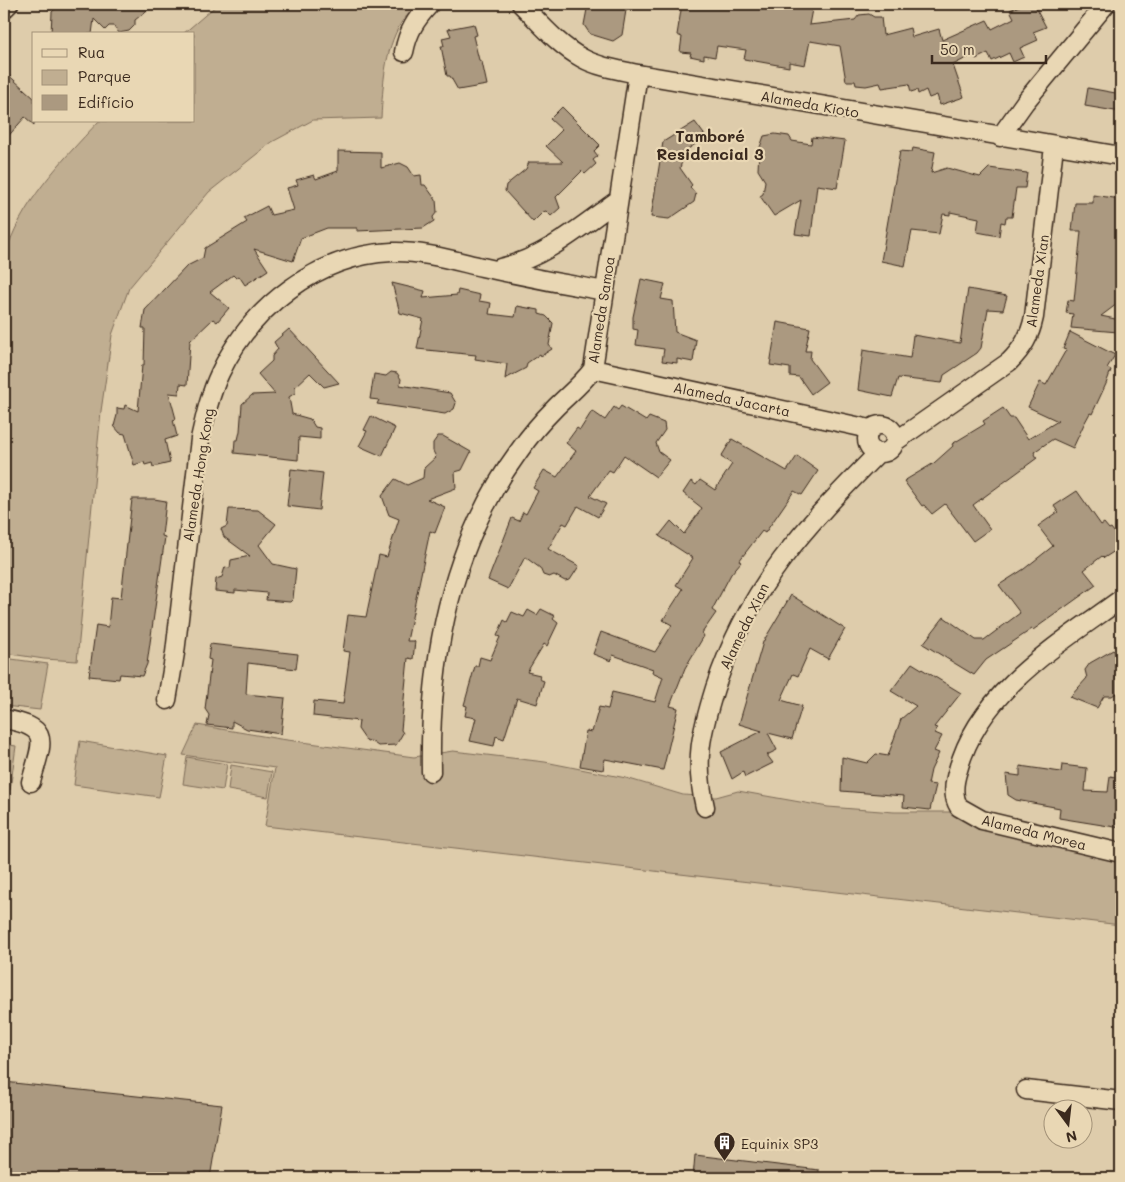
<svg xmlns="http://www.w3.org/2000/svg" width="1125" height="1182" font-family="Mali,sans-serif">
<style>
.green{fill:#c0ae91;stroke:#7e6c58}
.building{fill:#ab9980;stroke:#3b2a1e}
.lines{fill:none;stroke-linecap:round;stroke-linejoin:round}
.street-casing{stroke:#3b2a1e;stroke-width:21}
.street{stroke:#e9d7b4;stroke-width:18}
.labels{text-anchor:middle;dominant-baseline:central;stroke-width:4.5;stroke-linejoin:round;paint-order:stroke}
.street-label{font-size:14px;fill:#3b2a1e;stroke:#e9d7b4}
.poi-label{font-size:14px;fill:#3b2a1e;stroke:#e9d7b4;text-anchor:start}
.quarter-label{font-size:16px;font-weight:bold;fill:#3b2a1e;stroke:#e9d7b4}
</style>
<rect width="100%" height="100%" fill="#deccab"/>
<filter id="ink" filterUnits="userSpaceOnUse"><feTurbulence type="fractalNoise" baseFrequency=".02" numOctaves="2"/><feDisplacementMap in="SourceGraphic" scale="10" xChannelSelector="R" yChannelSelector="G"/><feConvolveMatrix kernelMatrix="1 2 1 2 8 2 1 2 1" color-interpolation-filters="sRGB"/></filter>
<g filter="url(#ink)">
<path class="green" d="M218,4H420C414,10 405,16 401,23C384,52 383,85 381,118L313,120L272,142L209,192L129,288L112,335L101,411L77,661L44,659L4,653V259C19,204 61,162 99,121H194V34H183Z
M4,658L48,664L40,710L4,706Z
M197,725L280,739L414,757L453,751L545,762L626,778L683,795L716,797L738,791L828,807L894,812H954L962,820L1034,842L1121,862V925L265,826L275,768L183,755Z
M80,741L167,756L159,797L74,785Z
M4,744L16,746L10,790L4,789Z
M187,757L227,764L223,790L183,784Z
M231,765L272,772L268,797L228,790Z"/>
<path class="building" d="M60,4H155L135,20V25L129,31L119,33L114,26H109L105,30L94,19L92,34H51L52,12Z
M588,4H627L622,35L613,41L590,34L584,25Z
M682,4H813L809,25L855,20L859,15L869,14L874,17H881L883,35L910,28L912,37L939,29L942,40L987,20L992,29L1014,18L1010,10L1024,4H1034L1046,27L1033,32L1038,40L1020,48L1024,57L1013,62L1009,53L992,61L988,53L976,59L974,54L953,65L964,97L940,105L937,95L929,98L926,90L918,94L917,90L911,92L909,84L882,88L880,83L866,86L856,85L855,81H846L840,46L810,41L805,65L789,62V67L744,59L746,50L717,46L715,57L704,55V59L690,56L691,53L680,52L682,37L677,35Z
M474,24L477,35L473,36L479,60L482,62L487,85L458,90L450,76H447L441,46H444L442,38L451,36L448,29Z
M4,71L34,98V125L25,117L4,141Z
M1088,88L1121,94V112L1085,106Z
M562,107L600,145L594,151L598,156L593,160L596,164L585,174L582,171L556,197L560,208L551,216L546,211L543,212L533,222L505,191L506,185L526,169L529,162H563L546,146L562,130L550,119Z
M695,122L706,137L685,151L680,168L692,185L690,187L696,194L694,202L669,219L651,217L663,142Z
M775,134L789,136L792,141L811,144L812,137L845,141L837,188L817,185L811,236L795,234L801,200L774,216L760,196L763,194L765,181L758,170L759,150L764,136Z
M913,148L935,152L931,173L947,168L980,177L989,168L1027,173L1025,188H1016L1012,217H1006L1005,223L1001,222L999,236L977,232L979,218L950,212V215L943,214L939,234L912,231L905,266L881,261L900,151L912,152Z
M338,151L381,152V168L400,163L408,167L414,176L421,175L422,185H425L436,200L437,212L433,217L434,221L423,228L357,231V228H327L301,238L293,261L254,249L268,270L245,285L239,276L236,278L233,275L210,292L229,308L217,322L213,319L190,341L187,385L180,384L179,394L169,393L176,419L173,420L177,436L165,440L170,463L153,467L152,463L145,465L144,462L134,465L125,434L120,433L114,426L117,415V408L124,409L125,405L138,411L142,365H144L145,328H142L145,310L187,266L203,258L205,248L247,222L244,218L267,206L271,215L294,210L287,188L298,185L296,180L314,175L316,179L338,171Z
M1093,195L1121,199V301L1101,316L1120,320L1118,332L1071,328L1073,314L1066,313L1068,300L1074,301L1081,231H1072L1075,203H1093Z
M641,279L665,284L661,299L673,301L675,332L696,340L693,362L677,359V363L662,361L664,349L636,345L638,330L633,329V317Z
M392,283L425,291L423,298L457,295L458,290L480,295L479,301L491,303L489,314L515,317L517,306L539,310V314L546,316L553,323L549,345L552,349L541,356L540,354L527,363L526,368L505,379L507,364L475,359L476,355L417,349L423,319L400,313Z
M968,289L1007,296L1003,310L988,309L981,348L977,353L944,375L942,383L898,378L892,397L858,390L863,350L910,358L913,335L960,343Z
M777,322L810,328L805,351H811L810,359L827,382L811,394L799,377L790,376V368L770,365Z
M289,329L339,383L324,387L310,373L295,387V393L289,397L292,414L310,419L315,427L320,428V439L299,437L298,460L234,453L235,440H238L240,431L242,404L252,395L275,394L258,374L272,361V356L278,349L274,342Z
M1070,332L1115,355L1107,368L1111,370L1106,384L1092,414L1090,413L1084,424L1073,448L1053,439L1034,452L1037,458L973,505L990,529L973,541L945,504L932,514L924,505L922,506L904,481L934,463L953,446L952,444L985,424L983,421L1003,408L1010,418H1014L1028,439L1058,421L1028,407L1040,382L1046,385L1066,350L1063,349Z
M391,372L397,373L401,379L400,385L450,393L456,403L454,409L445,414L377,404L379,400L370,399L374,374L386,376Z
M621,406L646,421L649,417L664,423L665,430L656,443L659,452L670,460L656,477L624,455L613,472L609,470L590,496L606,504L598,517L578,506L567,525L563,523L548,549L579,566L570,580L565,581L554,575L549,577L543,575L540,568L525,557L508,589L488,580L512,518L519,521L523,512L526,514L538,491L533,488L544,470L557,477L576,451L566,443L577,428L580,430L592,411L605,420L614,407L618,410Z
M371,416L395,428L382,456L359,446L367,431L364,430Z
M438,436H443L471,452L462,470L455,472L456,488L427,499L445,507L435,533L430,531L407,641H415L413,659L408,658L401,730L403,733L396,745L378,746L371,741L367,742L358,729L359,721L313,716L314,701L343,704L350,652L343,651L348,615L366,617L379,555L387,557L399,519L389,515L382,496L395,479L407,485L423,478L424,468L436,457L433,451V443Z
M732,439L787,471L797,456L818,471L802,495L794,491L765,533L762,531L739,561L741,562L731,574L712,610L716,613L702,633L704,636L685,668L670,706L678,708L663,770L605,759L603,770L580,766L586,731L592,732L599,707L608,709L612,692L655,702L663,677L652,672L653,669L613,655L611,661L593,654L601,632L655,652L672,625L663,620L683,589L676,585L693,558L659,536L671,521L684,534L702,508L683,493L691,481L696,485L700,480L715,490L732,464L721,457Z
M291,469L323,473L319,510L287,506Z
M1077,491L1101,525L1104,523L1109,529L1111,528L1121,541V547L1104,558L1102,556L1084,570L1096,585L1033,630L1032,629L986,660L974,675L923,644L944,617L976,640H984L1020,613L999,585L1024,569L1053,546L1038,526L1058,512L1054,506Z
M132,499H154L166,501L162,536L165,537L147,664L142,676L120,674L119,679L89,676L96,625L108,627L111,597L121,598Z
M229,509L258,510L276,524L259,545L273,564L296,569L293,599L290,602L266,600L267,593L235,590V593L215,591L216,579L222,577L225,567L230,568L231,560L250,556L224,537L221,529L227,526Z
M791,595L845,629L828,659L810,649L798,676L793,674L781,700L802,706L792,739L768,733L777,750L767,755L773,763L745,777L743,772L732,779L721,752L762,731L739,724L763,642Z
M541,609L555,616L553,619L558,623L547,646L544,644L527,672L540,675L539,679L544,681L537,704L517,698L504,739L496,736L494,746L470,741L476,718L465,716L467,706L464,705L475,666H478L480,657L490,660L500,637L497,636L504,620L507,622L512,612L524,617L528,610L537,615Z
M210,644L298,654L296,669L248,663L246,694L285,698L281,734L247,729L232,721V728L207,725L209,715L205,709L211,660L208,659Z
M1121,649V689L1118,692L1112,696H1104L1097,708L1070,697L1087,678L1085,670L1090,663L1113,650L1115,652Z
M912,663L961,693L934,727L937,728L935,733L942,736L934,751L939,753L931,770L928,784L936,785L930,810L903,807L904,796L841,791L842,757L867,763L876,754L888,756L901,719L916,706L891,691Z
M1062,765L1087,768L1085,791L1108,792L1110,776L1121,778V828L1059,818L1060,808L1016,800L1008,795L1006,774L1020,776V766L1061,772Z
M4,1082L222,1105L210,1178H4Z
M695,1155L819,1170V1178H693Z"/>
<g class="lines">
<defs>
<path id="street" d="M521,4C540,23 558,45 582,58C598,67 619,70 638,74L1121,156
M4,9L9,4
M404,52C408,31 416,19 430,4
M1000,137L1025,102L1106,4
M500,268C545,258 580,227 618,200
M593,369L870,429
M867 439a14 14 0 1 1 28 0a14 14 0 1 1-28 0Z
M896,441L1009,362C1023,348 1030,336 1034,317L1054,146
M1121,599C1059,644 979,691 958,770C954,782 952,796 959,807L982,820L1121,853
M167,700L175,653L200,439C205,417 210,394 220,373C251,308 317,255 392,252C422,251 452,260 482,267C522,276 563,284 605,291
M4,719C53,728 42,741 31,782
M431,772C429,659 451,544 519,451C530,435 542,421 556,407C569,394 582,384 593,369L638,74
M705,807C694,760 701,733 715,688C749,585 804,528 878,453
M1026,1090L1121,1101"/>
</defs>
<use href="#street" class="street-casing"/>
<use href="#street" class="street"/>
</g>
</g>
<defs>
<symbol id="building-pin" viewBox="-11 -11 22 30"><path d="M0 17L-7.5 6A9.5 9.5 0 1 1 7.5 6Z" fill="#3b2a1e" stroke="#e9d7b4"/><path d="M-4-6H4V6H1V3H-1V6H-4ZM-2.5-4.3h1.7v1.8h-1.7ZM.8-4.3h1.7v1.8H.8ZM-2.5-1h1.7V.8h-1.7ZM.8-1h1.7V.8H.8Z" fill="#fff"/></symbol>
</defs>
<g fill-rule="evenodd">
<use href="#building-pin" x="712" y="1130" width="25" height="34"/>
</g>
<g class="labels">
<g class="street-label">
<text transform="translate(810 104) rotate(10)">Alameda Kioto</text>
<text transform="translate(1037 281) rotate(-82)">Alameda Xian</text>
<text transform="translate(601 310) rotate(-81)">Alameda Samoa</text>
<text transform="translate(732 399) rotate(12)">Alameda Jacarta</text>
<text transform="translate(198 475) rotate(-81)">Alameda Hong Kong</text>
<text transform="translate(744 626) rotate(-64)">Alameda Xian</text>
<text transform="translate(1034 832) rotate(14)">Alameda Morea</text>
</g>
<g class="poi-label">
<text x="741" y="1143">Equinix SP3</text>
</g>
<g class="quarter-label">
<text x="710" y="135">Tamboré<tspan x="710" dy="18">Residencial 3</tspan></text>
</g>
</g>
<rect width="1125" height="1182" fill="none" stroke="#e9d7b4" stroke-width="20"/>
<rect x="10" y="10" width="1105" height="1162" fill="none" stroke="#3b2a1e" stroke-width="2" filter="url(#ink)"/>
<rect x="32" y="32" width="162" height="90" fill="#e9d7b4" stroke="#a39278"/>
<rect x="42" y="49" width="25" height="8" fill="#e9d7b4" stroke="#a39278"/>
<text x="78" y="58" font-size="15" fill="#3b2a1e">Rua</text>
<rect x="42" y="70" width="25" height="15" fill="#c0ae91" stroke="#a39278"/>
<text x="78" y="82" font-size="15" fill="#3b2a1e">Parque</text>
<rect x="42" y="95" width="25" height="15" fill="#ab9980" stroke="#a39278"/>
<text x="78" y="108" font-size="15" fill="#3b2a1e">Edifício</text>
<g transform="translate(1068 1124) rotate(165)"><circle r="24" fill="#e9d7b4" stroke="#a39278"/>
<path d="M0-4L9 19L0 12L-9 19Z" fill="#3b2a1e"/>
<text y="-8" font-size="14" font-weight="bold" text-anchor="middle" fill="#3b2a1e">N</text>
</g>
<path d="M932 55v8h114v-8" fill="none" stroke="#3b2a1e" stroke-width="2.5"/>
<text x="940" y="55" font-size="15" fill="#3b2a1e" stroke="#e9d7b4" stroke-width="4" paint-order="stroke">50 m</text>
</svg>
